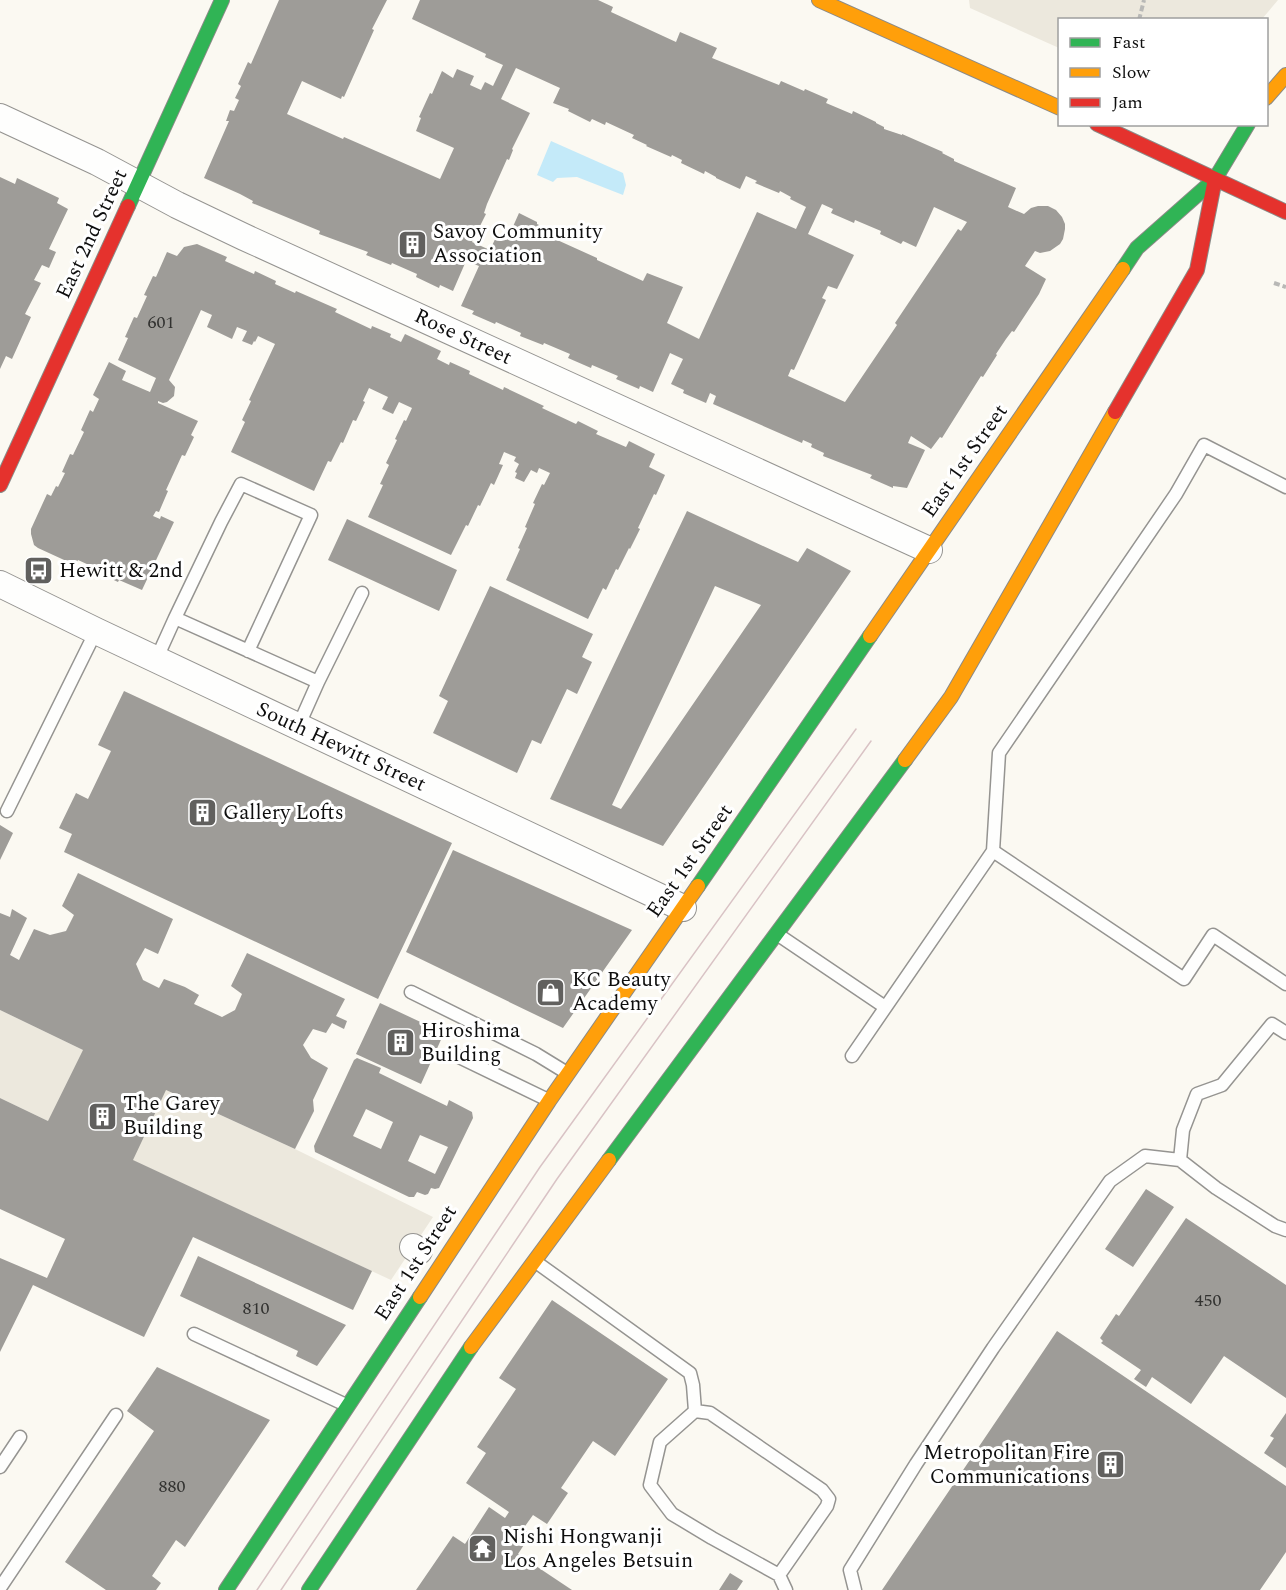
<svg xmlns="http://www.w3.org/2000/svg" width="1286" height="1590" font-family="Spectral,serif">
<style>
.plaza{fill:#ece8dd}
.water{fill:#c4eaf9}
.building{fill:#9e9c98;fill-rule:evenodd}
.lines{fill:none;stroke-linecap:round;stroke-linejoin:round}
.lane-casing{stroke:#959491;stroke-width:15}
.street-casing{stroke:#959491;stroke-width:28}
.fast-casing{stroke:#8b8a87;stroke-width:16}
.slow-casing{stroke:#8b8a87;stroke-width:16}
.jam-casing{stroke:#8b8a87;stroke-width:16}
.path{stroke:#b8b8b6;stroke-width:4;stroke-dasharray:6 3;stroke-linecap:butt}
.lane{stroke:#fefefd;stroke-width:12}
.street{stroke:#fefefd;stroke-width:26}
.fast{stroke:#30b455;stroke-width:14}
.slow{stroke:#ff9f0a;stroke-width:14}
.jam{stroke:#e5322d;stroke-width:14}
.tram{stroke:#d9c3c5;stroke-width:1.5}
.labels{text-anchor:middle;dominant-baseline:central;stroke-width:6;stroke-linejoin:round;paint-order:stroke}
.number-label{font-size:18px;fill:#323230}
.poi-label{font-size:21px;fill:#0e0e0e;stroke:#fff;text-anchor:start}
.street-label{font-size:21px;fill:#0e0e0e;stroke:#fff}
</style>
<rect width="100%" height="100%" fill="#fbf9f2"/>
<path class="plaza" d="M969,0H1278L1262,19L1060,20L1059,48L970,8Z
M0,1010L166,1090L295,1149L433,1217L391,1280L48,1121L0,1098Z"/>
<path class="water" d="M551,141L623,173L626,185L623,195L577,177L557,178L553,182L537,175Z"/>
<path class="building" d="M279,0H387L372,29L374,30L344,97L342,96L341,99L302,81L287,114L343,139L344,137L440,179L454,148L416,131L421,118L419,117L430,93L432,94L442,71L453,78L457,69L474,76L470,85L481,90L485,82L493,86L503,65L485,57L486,54L412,19L420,0H598L613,7L611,12L676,42L680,32L717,48L712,58L779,85L781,81L804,91L805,89L828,99L826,103L852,114L853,111L876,122V123L884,127V129L902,135V134L943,152L942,153L954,159V161L1016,188L1008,207L1024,214L1031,208L1038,206H1048L1056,210L1062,217L1065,224V229L1063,239L1060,244L1050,251L1040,253L1035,251L1025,266L1046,279L1039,294L1014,332L1012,331L1006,339L996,354L997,355L983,377L981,376L942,438L940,437L931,449L911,436L908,443L925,450L907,488L893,486V488L870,478L872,475L823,456L824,453L811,447L812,444L803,440L802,443L713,404L716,396L710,393L706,403L683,393L684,390L671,384L683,359L670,353L653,392L640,386L639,389L616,379L618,376L592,365L591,368L568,358L570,354L544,343L543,345L520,336L521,333L496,322L495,324L472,314L474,311L461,306L479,266L466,261L453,291L440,285L439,288L416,277L417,274L392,263L391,265L366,255L368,252L319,234L320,231L252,203L253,201L240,194L204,178L229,121H226L230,110L234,111L239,100L235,98L241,86L238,84L248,62L251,64ZM516,68L560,88L553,103L569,109L568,111L590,122L592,119L605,125L606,122L634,135L632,138L647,145L646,146L671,157L672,155L682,160L681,163L704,174L705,171L716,177V178L740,189L746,176L757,181L755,183L779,193L780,191L791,197L790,199L806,207L796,229L757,212L699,339L667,323L683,287L647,273L643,281L597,260V258L555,239L554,240L550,238L553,232L537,224V222L519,213L507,240L497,235L490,250L472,242L486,214L484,213L487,204L507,159L509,160L513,150L512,149L530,113L501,99ZM822,204L833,209L831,213L854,223L855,220L881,231L880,234L901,244L903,241L916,247L934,207L967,222L961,231L958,229L895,323L897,325L845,402L788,376L791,369L794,370L826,300L822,298L828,286L837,289L854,255L808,234Z
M0,177L15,184L17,178L59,198L57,203L68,209L49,249L56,252L49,268L42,265L34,280L41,283L25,314L31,317L12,359L6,356L0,369Z
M197,244L227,257L225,261L254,274L255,271L276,281L275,284L295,293L296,291L337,309L335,312L371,329L372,326L391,334L390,337L401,342L405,334L441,351L437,359L449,365L450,362L470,371L469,374L503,390L504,387L544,406L542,408L576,424L578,421L598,431L596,434L626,447L629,441L655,454L649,467L665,475L656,495L654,494L638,528L640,529L630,549L629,548L618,570L616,569L606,590L603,588L588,619L506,580L520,549L518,548L527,528L525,527L535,504L533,503L542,484L544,485L550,473L539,468L537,473L531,470L524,482L515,478L517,473L515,472L519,464L514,461L516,457L504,452L499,464L503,465L494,485L491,483L480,506L478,505L468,526L466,525L451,555L368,517L383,485L380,484L389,465L386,463L397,440L395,439L404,420L406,421L412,408L399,402L393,414L382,409L388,397L369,388L363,401L365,402L356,421L353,420L343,443L341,442L331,462L328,461L314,491L231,452L245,422L242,420L251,401L249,400L275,344L258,336L255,342L254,341L252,345L242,341L247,331L237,327L232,339L207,327L212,315L201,310L169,380L175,387L174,396L167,402L163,403L158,401V403L198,421L191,435L194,437L185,456L182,455L166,490L168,491L159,512L156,511L153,516L160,519L161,516L174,522L142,590L119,580L118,582L99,573L100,570L78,560L75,565L38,548L34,545L31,534V529L47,494L51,496L56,486L58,487L65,473L62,472L70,454L73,455L84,432L81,430L90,410L93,412L99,399L93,395L109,362L126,371L122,380L150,392L156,378L118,360L128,338L125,337L134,317L137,318L147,296L144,295L153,276L156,277L167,252L177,256L184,247Z
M687,511L798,562L807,548L851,571L663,846L550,799ZM715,586L761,605L621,809L612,805Z
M347,519L457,570L439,611L328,560Z
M490,586L593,634L582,657L592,662L577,694L567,689L541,744L532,740L517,773L433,733L448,701L439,696Z
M124,691L452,843L378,999L64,852L72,834L59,828L76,793L88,799L111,751L98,745Z
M0,825L13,833L0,860Z
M453,850L632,930L563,1028L406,952Z
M78,873L173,919L158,954L145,948L136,964L143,980L159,988L164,979L185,987L199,995L194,1004L222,1017L235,1010L242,994L231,986L247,953L345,999L336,1016L347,1021L344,1029L332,1023L326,1033L313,1029L303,1045L311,1058L328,1068L313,1100L314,1111L295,1149L166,1090L133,1160L372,1271L353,1310L193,1237L144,1337L33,1285L0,1352V1258L47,1278L65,1239L0,1209V1098L48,1121L83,1050L0,1010V913L10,917L12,909L27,918L10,955L19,960L34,929L50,935L66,931L74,915L62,906Z
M380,1003L444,1033L421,1084L356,1054Z
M357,1058L381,1068L379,1073L447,1106L449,1100L472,1112L473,1118L439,1188L435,1189L431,1188L428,1194L425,1195L417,1192L414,1197H409L315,1152L314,1146L354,1060ZM366,1109L393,1122L381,1149L353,1136ZM420,1135L448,1147L435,1174L408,1161Z
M1146,1189L1174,1207L1133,1267L1105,1249Z
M1186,1218L1286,1285V1398L1224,1356L1191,1404L1152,1377L1146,1387L1134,1379L1141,1370L1101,1343L1103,1341L1100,1338L1116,1314L1119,1316Z
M198,1256L333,1319L346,1325L317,1366L296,1356L298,1351L180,1296Z
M552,1300L668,1379L615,1456L593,1441L561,1488L568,1493L547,1524L533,1515L523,1529L531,1534L518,1554L572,1590H416L453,1536L465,1544L489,1507L505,1518L509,1512L466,1483L486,1453L477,1447L516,1389L499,1378Z
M1057,1331L1286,1486V1552L1260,1590H882Z
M157,1367L270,1420L185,1547L176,1540L152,1576L161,1583L156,1590H106L65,1562L154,1431L127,1411Z
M1286,1413V1468L1264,1453L1274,1438L1270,1436Z
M730,1573L743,1581L737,1590H719Z"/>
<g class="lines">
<defs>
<path id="lane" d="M248,651L311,515L241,484L221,522L175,618L318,682
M156,660L175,618
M298,727L318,682L362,593
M7,811L96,631
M993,851L1184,979L1213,935L1286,984
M777,934L885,1007
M411,992L536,1054L567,1073
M1286,1033L1272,1024L1222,1085L1197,1094L1183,1130L1180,1160L1216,1188L1275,1226L1286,1230
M453,1054L548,1100
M852,1056L993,851L999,753L1176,494L1204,445L1286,487
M536,1262L690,1373L693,1385L695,1411
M194,1334L346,1405
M695,1411L710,1413L822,1490L829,1499L827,1506L779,1575L712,1538L672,1514L650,1485L660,1442Z
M0,1467L20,1437
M779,1575L786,1590
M0,1588L116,1415
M855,1590L850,1570L916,1464L993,1348L1110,1181L1145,1156L1180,1160"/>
<path id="street" d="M0,117L97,162L177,205L244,237L929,550
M0,584L96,631L683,908
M413,1247L419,1251"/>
<path id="fast" d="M128,206L222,0
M1123,269L1137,248L1215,179L1248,124
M698,886L870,636
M609,1160L905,760
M226,1590L420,1297
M309,1590L471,1347"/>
<path id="slow" d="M819,0L1060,108
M1266,98L1286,75
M870,636L1123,269
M905,760L951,697L1115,412
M420,1297L549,1101L698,886
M471,1347L609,1160"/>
<path id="jam" d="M1097,124L1286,212
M1115,412L1197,270L1215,179
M0,485L128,206"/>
</defs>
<use href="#lane" class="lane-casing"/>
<use href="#street" class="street-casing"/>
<use href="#fast" class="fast-casing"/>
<use href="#slow" class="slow-casing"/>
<use href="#jam" class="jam-casing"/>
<path class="path" d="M1139,20L1144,0
M1274,283L1286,287"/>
<use href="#lane" class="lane"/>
<use href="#street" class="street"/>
<use href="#fast" class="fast"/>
<use href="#slow" class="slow"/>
<use href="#jam" class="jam"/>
<path class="tram" d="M257,1590L540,1167L856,729
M281,1590L557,1179L871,741"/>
</g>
<defs>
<symbol id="building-square" viewBox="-11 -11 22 22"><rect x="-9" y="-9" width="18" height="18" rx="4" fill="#61605e" stroke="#fff"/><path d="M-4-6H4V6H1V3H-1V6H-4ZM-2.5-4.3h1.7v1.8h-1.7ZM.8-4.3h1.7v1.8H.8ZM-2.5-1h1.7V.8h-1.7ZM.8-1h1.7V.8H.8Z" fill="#fff"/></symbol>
<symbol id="bus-square" viewBox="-11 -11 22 22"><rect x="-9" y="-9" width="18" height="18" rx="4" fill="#61605e" stroke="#fff"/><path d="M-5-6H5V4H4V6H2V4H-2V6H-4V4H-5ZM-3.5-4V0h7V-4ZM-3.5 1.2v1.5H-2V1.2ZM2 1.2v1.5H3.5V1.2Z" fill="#fff"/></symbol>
<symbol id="shop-square" viewBox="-11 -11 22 22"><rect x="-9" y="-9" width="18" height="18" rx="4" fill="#61605e" stroke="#fff"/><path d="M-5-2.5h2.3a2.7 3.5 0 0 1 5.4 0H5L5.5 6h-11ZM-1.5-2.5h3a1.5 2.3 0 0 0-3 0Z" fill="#fff"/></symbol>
<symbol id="temple-square" viewBox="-11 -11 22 22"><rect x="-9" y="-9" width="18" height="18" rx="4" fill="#61605e" stroke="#fff"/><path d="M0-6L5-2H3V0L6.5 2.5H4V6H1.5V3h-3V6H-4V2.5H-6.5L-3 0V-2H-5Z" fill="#fff"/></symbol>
</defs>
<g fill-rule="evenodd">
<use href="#building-square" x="396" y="228" width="33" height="33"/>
<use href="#bus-square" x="22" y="554" width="33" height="33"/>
<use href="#building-square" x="186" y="796" width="33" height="33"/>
<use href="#shop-square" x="534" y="976" width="33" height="33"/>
<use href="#building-square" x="384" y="1026" width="33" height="33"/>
<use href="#building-square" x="86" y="1100" width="33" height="33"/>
<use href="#building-square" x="1094" y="1448" width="33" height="33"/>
<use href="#temple-square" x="466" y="1532" width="33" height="33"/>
</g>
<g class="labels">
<g class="number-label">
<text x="161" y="322">601</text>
<text x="1208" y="1300">450</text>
<text x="256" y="1308">810</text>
<text x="172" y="1486">880</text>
</g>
<g class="poi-label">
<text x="433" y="232">Savoy Community<tspan x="433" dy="24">Association</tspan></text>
<text x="59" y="571">Hewitt &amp; 2nd</text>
<text x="223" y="813">Gallery Lofts</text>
<text x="572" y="980">KC Beauty<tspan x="572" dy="24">Academy</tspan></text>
<text x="421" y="1031">Hiroshima<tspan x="421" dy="24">Building</tspan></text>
<text x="123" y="1104">The Garey<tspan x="123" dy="24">Building</tspan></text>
<text x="1090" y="1453" text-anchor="end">Metropolitan Fire<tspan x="1090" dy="24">Communications</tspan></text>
<text x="503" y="1537">Nishi Hongwanji<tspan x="503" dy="24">Los Angeles Betsuin</tspan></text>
</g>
<g class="street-label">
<text transform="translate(92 234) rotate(-65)">East 2nd Street</text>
<text transform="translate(463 337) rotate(25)">Rose Street</text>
<text transform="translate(965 461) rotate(-55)">East 1st Street</text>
<text transform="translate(341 747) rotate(25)">South Hewitt Street</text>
<text transform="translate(690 861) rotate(-55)">East 1st Street</text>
<text transform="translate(416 1263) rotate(-57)">East 1st Street</text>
</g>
</g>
<rect x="1058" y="18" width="210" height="108" fill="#ffffff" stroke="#9f9f9f" stroke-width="1.5"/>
<rect x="1070" y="38" width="30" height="9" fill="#30b455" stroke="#9f9f9f" stroke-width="1.5"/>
<text x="1112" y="48" font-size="18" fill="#0e0e0e">Fast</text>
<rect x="1070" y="68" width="30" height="9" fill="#ff9f0a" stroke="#9f9f9f" stroke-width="1.5"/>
<text x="1112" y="78" font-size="18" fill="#0e0e0e">Slow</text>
<rect x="1070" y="98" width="30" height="9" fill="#e5322d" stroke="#9f9f9f" stroke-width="1.5"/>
<text x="1112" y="108" font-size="18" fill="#0e0e0e">Jam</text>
</svg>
